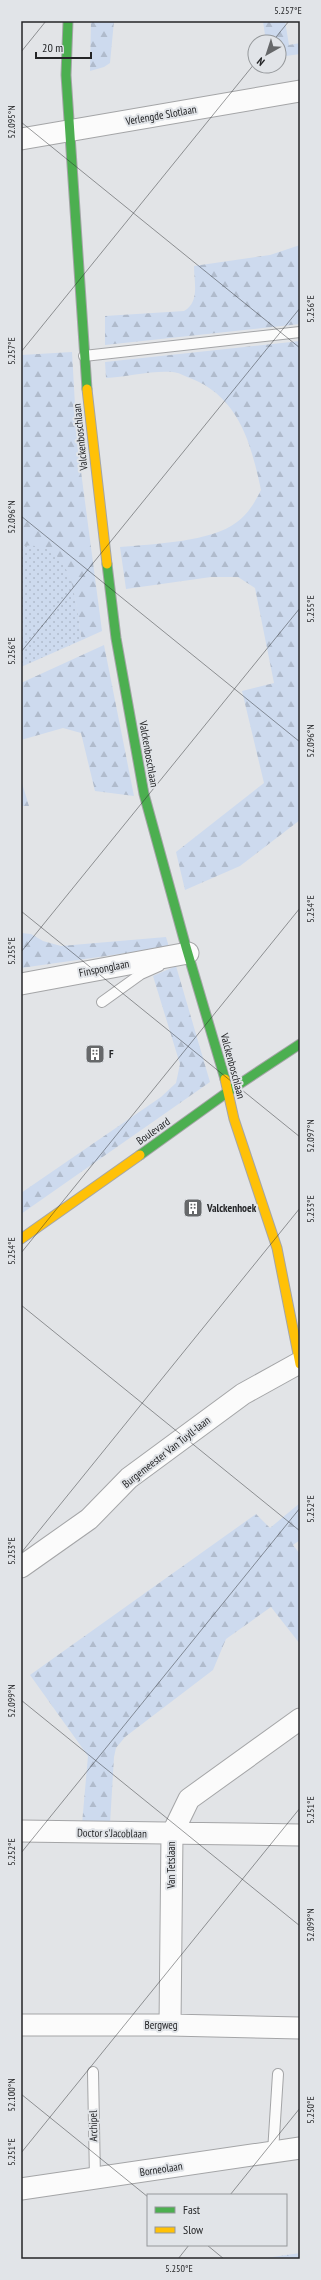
<svg xmlns="http://www.w3.org/2000/svg" width="321" height="2280" font-family="'PT Sans Narrow',sans-serif">
<style>
.grass{fill:url(#grass-dots)}
.forest{fill:url(#forest-firs)}
.park{fill:url(#park-crowns)}
.lines{fill:none;stroke-linecap:round;stroke-linejoin:round}
.lane-casing{stroke:#a4a5a7;stroke-width:12}
.street-casing{stroke:#a4a5a7;stroke-width:23}
.fast-casing{stroke:#a4a5a7;stroke-width:11}
.slow-casing{stroke:#a4a5a7;stroke-width:11}
.lane{stroke:#fbfbfb;stroke-width:10}
.street{stroke:#fbfbfb;stroke-width:21}
.fast{stroke:#4caf50;stroke-width:9}
.slow{stroke:#ffc107;stroke-width:9}
.ticks{fill:none;stroke:#242527;stroke-width:1;stroke-opacity:0.45}
.labels{text-anchor:middle;dominant-baseline:central;stroke-width:4;stroke-linejoin:round;paint-order:stroke}
.street-label{font-size:11px;fill:#242527;stroke:#e1e4e8}
.poi-label{font-size:11px;font-weight:bold;fill:#242527;stroke:#e1e4e8;text-anchor:start}
.neatline{fill:none;stroke:#242527;stroke-width:1.5}
.ticks-label{font-size:10px;text-anchor:middle;fill:#242527}
</style>
<defs>
<pattern id="grass-dots" width="8" height="8" patternUnits="userSpaceOnUse"><rect width="8" height="8" fill="#cddaee"/><path d="M2 2h.1M6 6h.1" fill="none" stroke="#b0bbcc" stroke-width="1.8" stroke-linecap="round"/></pattern>
<pattern id="forest-firs" width="22" height="20" patternUnits="userSpaceOnUse"><rect width="22" height="20" fill="#cddaee"/><path d="M5 1l3.5 6h-7zM16 11l3.5 6h-7z" fill="#b0bbcc"/></pattern>
<pattern id="park-crowns" width="20" height="18" patternUnits="userSpaceOnUse"><rect width="20" height="18" fill="#cddaee"/><path d="M2 6a3 3 0 1 1 6 0M12 15a3 3 0 1 1 6 0" fill="none" stroke="#b0bbcc"/></pattern>
</defs>
<rect width="100%" height="100%" fill="#e2e4e7"/>
<path class="grass" d="M34,544C76,550 76,607 82,640L21,667V546Z"/>
<path class="forest" d="M91,21H114L110,63L104,67L90,71Z
M263,21H285L289,45L300,43V54L279,57V42H266Z
M300,245V324L105,345V316L184,311C200,302 194,283 194,266L270,255Z
M300,341V820L240,866L185,890L176,852L264,783L242,691L274,683L255,588L238,577H211L126,589L120,547C152,544 212,542 237,522C248,514 255,502 261,490C251,443 239,397 190,378C184,376 178,372 172,372C155,370 125,377 106,378L105,362Z
M72,352L77,441L102,631L82,640C75,601 75,539 21,546V355Z
M104,645L134,796L95,791L81,733L63,728L21,740V683Z
M21,780L29,806H21Z
M21,933L31,934L43,941L61,946L166,937L169,947L21,968Z
M176,966L210,1082L21,1214V1193L161,1097L176,1083L180,1064L153,976Z
M300,1503V1540L293,1545L300,1554V1644L271,1607L226,1639L213,1670L125,1737L116,1748L114,1757L110,1824H82L88,1756L30,1675L256,1514L270,1528Z"/>
<path class="park" d="M300,2253V2259H259Z"/>
<g class="lines">
<defs>
<path id="lane" d="M84,356L300,332
M102,1002L141,974L159,966
M93,2072L95,2179
M273,2152L278,2074"/>
<path id="street" d="M21,139L300,91
M21,984L188,953
M21,1567L89,1519L129,1478L243,1394L299,1363
M21,1831L300,1835
M21,2025H170L300,2028
M170,2025L172,1834L189,1799L300,1719
M21,2189L300,2148"/>
<path id="fast" d="M68,21L66,75L87,389
M107,564L116,638L144,794L186,947L225,1079
M140,1155L229,1091L300,1044"/>
<path id="slow" d="M87,389L107,564
M225,1079L234,1119L277,1248L300,1364
M21,1239L140,1155"/>
</defs>
<use href="#lane" class="lane-casing"/>
<use href="#street" class="street-casing"/>
<use href="#fast" class="fast-casing"/>
<use href="#slow" class="slow-casing"/>
<use href="#lane" class="lane"/>
<use href="#street" class="street"/>
<use href="#fast" class="fast"/>
<use href="#slow" class="slow"/>
</g>
<path class="ticks" d="M272,42L289,21M21,52L46,21M21,122L300,348M21,352L255,63M21,516L300,742M21,652L300,308M21,911L300,1137M21,952L300,608M21,1253L300,908M21,1305L300,1531M21,1553L300,1208M21,1700L300,1926M21,1853L300,1508M21,2094L148,2197M21,2153L300,1808M230,2195L300,2108M207,2245L224,2259M178,2259L189,2245"/>
<defs>
<symbol id="building-square" viewBox="-11 -11 22 22"><rect x="-9" y="-9" width="18" height="18" rx="4" fill="#66686a" stroke="#e1e4e8"/><path d="M-4-6H4V6H1V3H-1V6H-4ZM-2.5-4.3h1.7v1.8h-1.7ZM.8-4.3h1.7v1.8H.8ZM-2.5-1h1.7V.8h-1.7ZM.8-1h1.7V.8H.8Z" fill="#fff"/></symbol>
</defs>
<g fill-rule="evenodd">
<use href="#building-square" x="84" y="1043" width="22" height="22"/>
<use href="#building-square" x="182" y="1197" width="22" height="22"/>
</g>
<g class="labels">
<g class="street-label">
<text transform="translate(161 115) rotate(-10)">Verlengde Slotlaan</text>
<text transform="translate(80 437) rotate(-96)">Valckenboschlaan</text>
<text transform="translate(149 754) rotate(80)">Valckenboschlaan</text>
<text transform="translate(104 968) rotate(-11)">Finsponglaan</text>
<text transform="translate(233 1066) rotate(75)">Valckenboschlaan</text>
<text transform="translate(153 1131) rotate(-35)">Boulevard</text>
<text transform="translate(166 1452) rotate(-38)">Burgemeester Van Tuyll-laan</text>
<text transform="translate(112 1833) rotate(1)">Doctor s'Jacoblaan</text>
<text transform="translate(171 1865) rotate(-90)">Van Tetslaan</text>
<text x="161" y="2025">Bergweg</text>
<text transform="translate(93 2126) rotate(-91)">Archipel</text>
<text transform="translate(161 2169) rotate(-9)">Borneolaan</text>
</g>
<g class="poi-label">
<text x="109" y="1054">F</text>
<text x="207" y="1208">Valckenhoek</text>
</g>
</g>
<rect width="321" height="2280" fill="none" stroke="#e1e4e8" stroke-width="44"/>
<rect x="147" y="2194" width="140" height="52" fill="#e1e4e8" stroke="#95989b"/>
<rect x="155" y="2207" width="20" height="6" fill="#4caf50" stroke="#95989b"/>
<text x="183" y="2214" font-size="12" fill="#242527">Fast</text>
<rect x="155" y="2227" width="20" height="6" fill="#ffc107" stroke="#95989b"/>
<text x="183" y="2234" font-size="12" fill="#242527">Slow</text>
<g transform="translate(267 54) rotate(219)"><circle r="19" fill="#e1e4e8" stroke="#95989b"/>
<path d="M0-3L7 15L0 10L-7 15Z" fill="#66686a"/>
<text y="-6" font-size="11" font-weight="bold" text-anchor="middle" fill="#242527">N</text>
</g>
<path d="M36 52v6h55v-6" fill="none" stroke="#242527" stroke-width="2"/>
<text x="42" y="52" font-size="12" fill="#242527" stroke="#e1e4e8" stroke-width="3" paint-order="stroke">20 m</text>
<rect x="22" y="22" width="277" height="2236" class="neatline"/>
<g class="ticks-label">
<text x="288" y="14">5.257°E</text>
<text transform="translate(11 122) rotate(-90)" y="4">52.095°N</text>
<text transform="translate(310 309) rotate(-90)" y="4">5.256°E</text>
<text transform="translate(11 351) rotate(-90)" y="4">5.257°E</text>
<text transform="translate(11 517) rotate(-90)" y="4">52.096°N</text>
<text transform="translate(310 609) rotate(-90)" y="4">5.255°E</text>
<text transform="translate(11 651) rotate(-90)" y="4">5.256°E</text>
<text transform="translate(310 741) rotate(-90)" y="4">52.096°N</text>
<text transform="translate(310 909) rotate(-90)" y="4">5.254°E</text>
<text transform="translate(11 951) rotate(-90)" y="4">5.255°E</text>
<text transform="translate(310 1136) rotate(-90)" y="4">52.097°N</text>
<text transform="translate(310 1209) rotate(-90)" y="4">5.253°E</text>
<text transform="translate(11 1251) rotate(-90)" y="4">5.254°E</text>
<text transform="translate(310 1509) rotate(-90)" y="4">5.252°E</text>
<text transform="translate(11 1551) rotate(-90)" y="4">5.253°E</text>
<text transform="translate(11 1701) rotate(-90)" y="4">52.099°N</text>
<text transform="translate(310 1810) rotate(-90)" y="4">5.251°E</text>
<text transform="translate(11 1852) rotate(-90)" y="4">5.252°E</text>
<text transform="translate(310 1925) rotate(-90)" y="4">52.099°N</text>
<text transform="translate(11 2095) rotate(-90)" y="4">52.100°N</text>
<text transform="translate(310 2110) rotate(-90)" y="4">5.250°E</text>
<text transform="translate(11 2152) rotate(-90)" y="4">5.251°E</text>
<text x="179" y="2272">5.250°E</text>
</g>
</svg>
